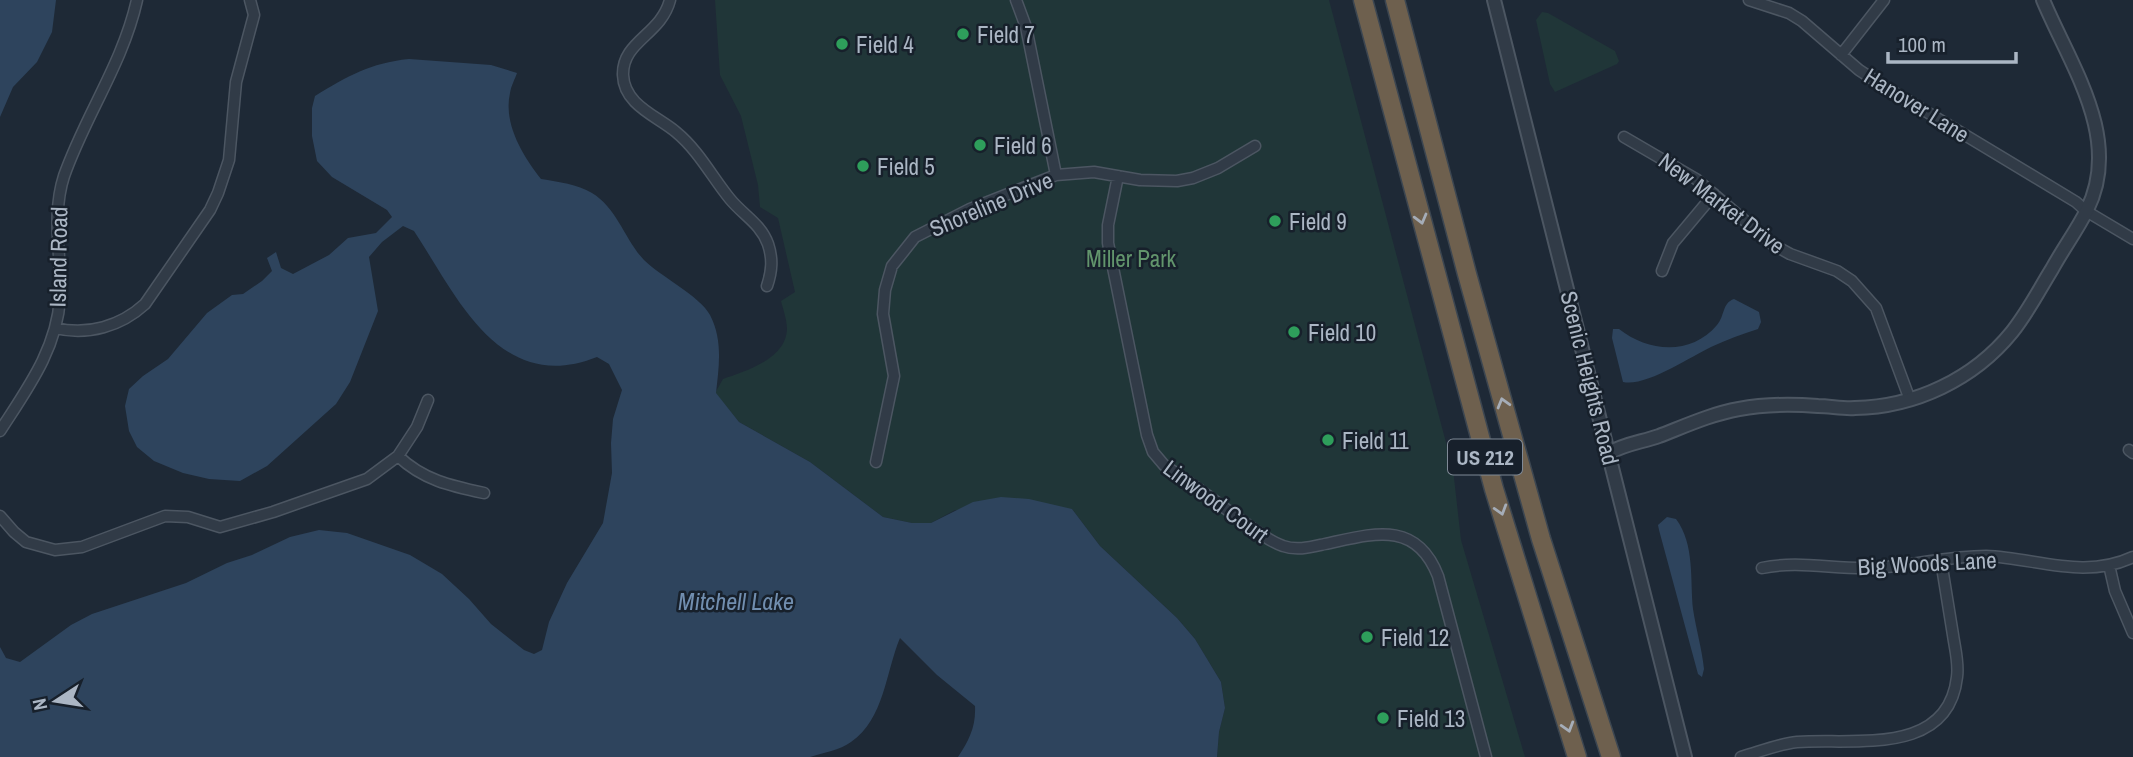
<svg xmlns="http://www.w3.org/2000/svg" width="2133" height="757" font-family="'Archivo Narrow',sans-serif">
<style>
.green{fill:#203638}
.water{fill:#2e445d}
.lines{fill:none;stroke-linecap:round;stroke-linejoin:round}
.minor-casing{stroke:#4c5662;stroke-width:13}
.tertiary-casing{stroke:#4c5662;stroke-width:16}
.motorway-casing{stroke:#3c4651;stroke-width:21}
.minor{stroke:#313b47;stroke-width:10}
.tertiary{stroke:#313b47;stroke-width:12}
.motorway{stroke:#6e604e;stroke-width:18}
.oneway{stroke:#a5adb8}
.leisure-dot{fill:#2e9e5b;stroke:#17202b;stroke-width:2.5}
.labels{text-anchor:middle;dominant-baseline:central;stroke-width:5;stroke-linejoin:round;paint-order:stroke}
.shield{fill:#17202b;stroke:#7f8996;stroke-width:2}
.shield-label{font-size:21px;font-weight:bold;fill:#abb6c4}
.poi-label{font-size:23px;fill:#abb6c4;stroke:#17202b;text-anchor:start}
.street-label{font-size:23px;fill:#abb6c4;stroke:#17202b}
.park-label{font-size:23px;fill:#62956c;stroke:#17202b}
.water-label{font-size:24px;font-style:italic;fill:#718eaf;stroke:#17202b}
</style>
<rect width="100%" height="100%" fill="#1e2936"/>
<path class="green" d="M715,0H1329L1453,469L1461,540L1525,757H1217L1219,732L1225,708L1221,682L1195,639L1177,618L1100,546L1072,509L955,510L931,523H912L883,517L810,462L739,422L715,393L723,379C746,371 786,359 787,329C787,320 783,309 781,301L795,292L778,218L760,207L758,185L741,116L720,75Z
M1542,12L1548,13L1615,51L1619,61L1617,64L1555,92L1550,84L1536,20Z"/>
<path class="water" d="M0,0H56L52,32L37,62L13,87L0,117Z
M409,59L491,65L517,73C515,79 511,86 510,93C503,124 523,156 541,179C559,182 577,184 592,193C617,208 625,240 644,260C660,276 700,296 710,315C723,340 719,366 716,393L739,422L810,462L883,517L912,523H931L973,502L1001,497L1029,499L1072,509L1100,546L1177,618L1195,639L1221,682L1225,708L1219,732L1217,757H958C969,740 976,727 975,706L937,675L900,638C886,671 884,720 851,742C840,750 823,753 810,757H0V647L6,658L20,662L71,625L92,614L186,583L227,563L252,555L290,537L319,530L347,533L410,555L442,574L469,599L491,624L524,650L534,654L542,650L549,622L567,583L603,523L612,473L611,443L613,419L622,390L609,364L597,357C499,396 457,296 414,231L403,226L382,242L369,257L378,311L350,382L336,404L267,466L240,481L209,479L183,473L154,461L137,447L129,431L125,406L129,389L143,376L168,359L207,313L232,295L243,294L262,281L272,271L267,258L276,252L281,268L293,274L329,255L348,238L376,233L392,217L387,210L332,177L317,161L312,136V108L315,96C348,76 370,63 409,59Z
M1734,299L1759,312L1761,322L1758,329C1742,334 1726,340 1711,347C1690,357 1646,387 1623,382L1612,338L1613,329H1619C1648,352 1691,356 1717,325C1725,316 1722,303 1734,299Z
M1667,517L1676,519C1695,544 1690,581 1693,609C1696,629 1702,649 1704,669L1702,677L1698,674L1659,530L1658,525Z"/>
<g class="lines">
<defs>
<path id="minor" d="M670,0C661,35 622,41 623,75C624,105 657,116 676,132C699,151 712,177 730,199C743,215 761,224 768,244C773,259 772,271 767,286
M1016,0L1026,27L1056,175
M1749,0L1789,13L1802,21L1859,70L1882,85L2076,202L2086,211L2133,239
M1841,55L1884,0
M1624,137L1696,179L1772,244L1790,254L1837,271L1852,281L1876,308L1910,400
M1118,176L1108,225V243L1147,435L1153,452L1164,465C1189,482 1214,500 1238,518C1252,527 1267,541 1283,546C1297,551 1311,547 1325,544C1372,534 1416,519 1438,576L1486,757
M1662,271L1673,243L1714,194
M55,328C88,336 121,326 145,304L210,210L218,193L229,160L236,82L254,15L250,0
M0,431C27,389 57,349 60,298C62,257 51,216 64,176C85,116 123,63 137,0
M2129,450L2133,453
M398,456C423,480 451,486 484,493
M876,462L894,376L883,314L885,290L892,266L915,237L970,209L1056,175L1094,172L1140,180L1177,181L1193,178L1218,168L1255,146
M0,516L14,532L26,542L55,550L82,547L165,516L188,517L220,527L273,512L367,479L398,456L417,427L428,400
M2109,565L2115,591L2133,633
M1762,568C1799,560 1836,570 1874,568C1911,566 1948,556 1986,556C2036,558 2084,580 2133,557
M1741,757C1759,752 1778,744 1797,742C1853,738 1948,757 1957,677C1959,663 1955,649 1953,635C1949,610 1945,586 1941,561"/>
<path id="tertiary" d="M1494,0L1685,757
M1609,453C1624,444 1642,442 1659,436C1685,426 1711,414 1739,409C1765,404 1792,404 1818,406C1830,406 1843,409 1855,408C1915,407 1974,379 2012,332C2028,312 2039,290 2052,269C2063,249 2077,230 2087,210C2123,138 2070,65 2043,0"/>
<path id="motorway" d="M1363,0L1494,489L1577,757
M1395,0L1467,274L1541,539L1611,757"/>
</defs>
<use href="#minor" class="minor-casing"/>
<use href="#tertiary" class="tertiary-casing"/>
<use href="#motorway" class="motorway-casing"/>
<use href="#minor" class="minor"/>
<use href="#tertiary" class="tertiary"/>
<use href="#motorway" class="motorway"/>
</g>
<defs><path id="oneway-chevron" d="M-2-3.5L2.5 0L-2 3.5" fill="none" stroke-width="1.6" stroke-linecap="round" stroke-linejoin="round" transform="scale(1.75)"/></defs>
<g class="oneway">
<use href="#oneway-chevron" transform="translate(1421 219) rotate(75)"/>
<use href="#oneway-chevron" transform="translate(1503 403) rotate(-106)"/>
<use href="#oneway-chevron" transform="translate(1501 510) rotate(73)"/>
<use href="#oneway-chevron" transform="translate(1568 727) rotate(73)"/>
</g>
<g class="leisure-dot">
<circle cx="963" cy="34" r="7"/>
<circle cx="842" cy="44" r="7"/>
<circle cx="980" cy="145" r="7"/>
<circle cx="863" cy="166" r="7"/>
<circle cx="1275" cy="221" r="7"/>
<circle cx="1294" cy="332" r="7"/>
<circle cx="1328" cy="440" r="7"/>
<circle cx="1367" cy="637" r="7"/>
<circle cx="1383" cy="718" r="7"/>
</g>
<g class="labels">
<rect class="shield" x="1448" y="439.5" width="74" height="35" rx="5"/>
<g class="shield-label">
<text x="1485" y="457">US 212</text>
</g>
<g class="poi-label">
<text x="977" y="34">Field 7</text>
<text x="856" y="44">Field 4</text>
<text x="994" y="145">Field 6</text>
<text x="877" y="166">Field 5</text>
<text x="1289" y="221">Field 9</text>
<text x="1308" y="332">Field 10</text>
<text x="1342" y="440">Field 11</text>
<text x="1381" y="637">Field 12</text>
<text x="1397" y="718">Field 13</text>
</g>
<g class="street-label">
<text transform="translate(1917 105) rotate(32)">Hanover Lane</text>
<text transform="translate(1722 203) rotate(37)">New Market Drive</text>
<text transform="translate(991 204) rotate(-23)">Shoreline Drive</text>
<text transform="translate(58 257) rotate(-89)">Island Road</text>
<text transform="translate(1590 378) rotate(76)">Scenic Heights Road</text>
<text transform="translate(1216 501) rotate(36)">Linwood Court</text>
<text transform="translate(1927 563) rotate(-3)">Big Woods Lane</text>
</g>
<g class="park-label">
<text x="1131" y="258">Miller Park</text>
</g>
<g class="water-label">
<text x="736" y="601">Mitchell Lake</text>
</g>
</g>
<g transform="translate(56 701) rotate(258)" stroke="#17202b" stroke-width="5" paint-order="stroke">
<path d="M0-5L12 26L0 18L-12 26Z" fill="#abb6c4"/>
<text y="-10" font-size="19" font-weight="bold" text-anchor="middle" fill="#abb6c4">N</text>
</g>
<path d="M1888 52v10h128v-10" fill="none" stroke="#abb6c4" stroke-width="3.5"/>
<text x="1898" y="52" font-size="21" fill="#abb6c4" stroke="#17202b" stroke-width="5" paint-order="stroke">100 m</text>
</svg>
